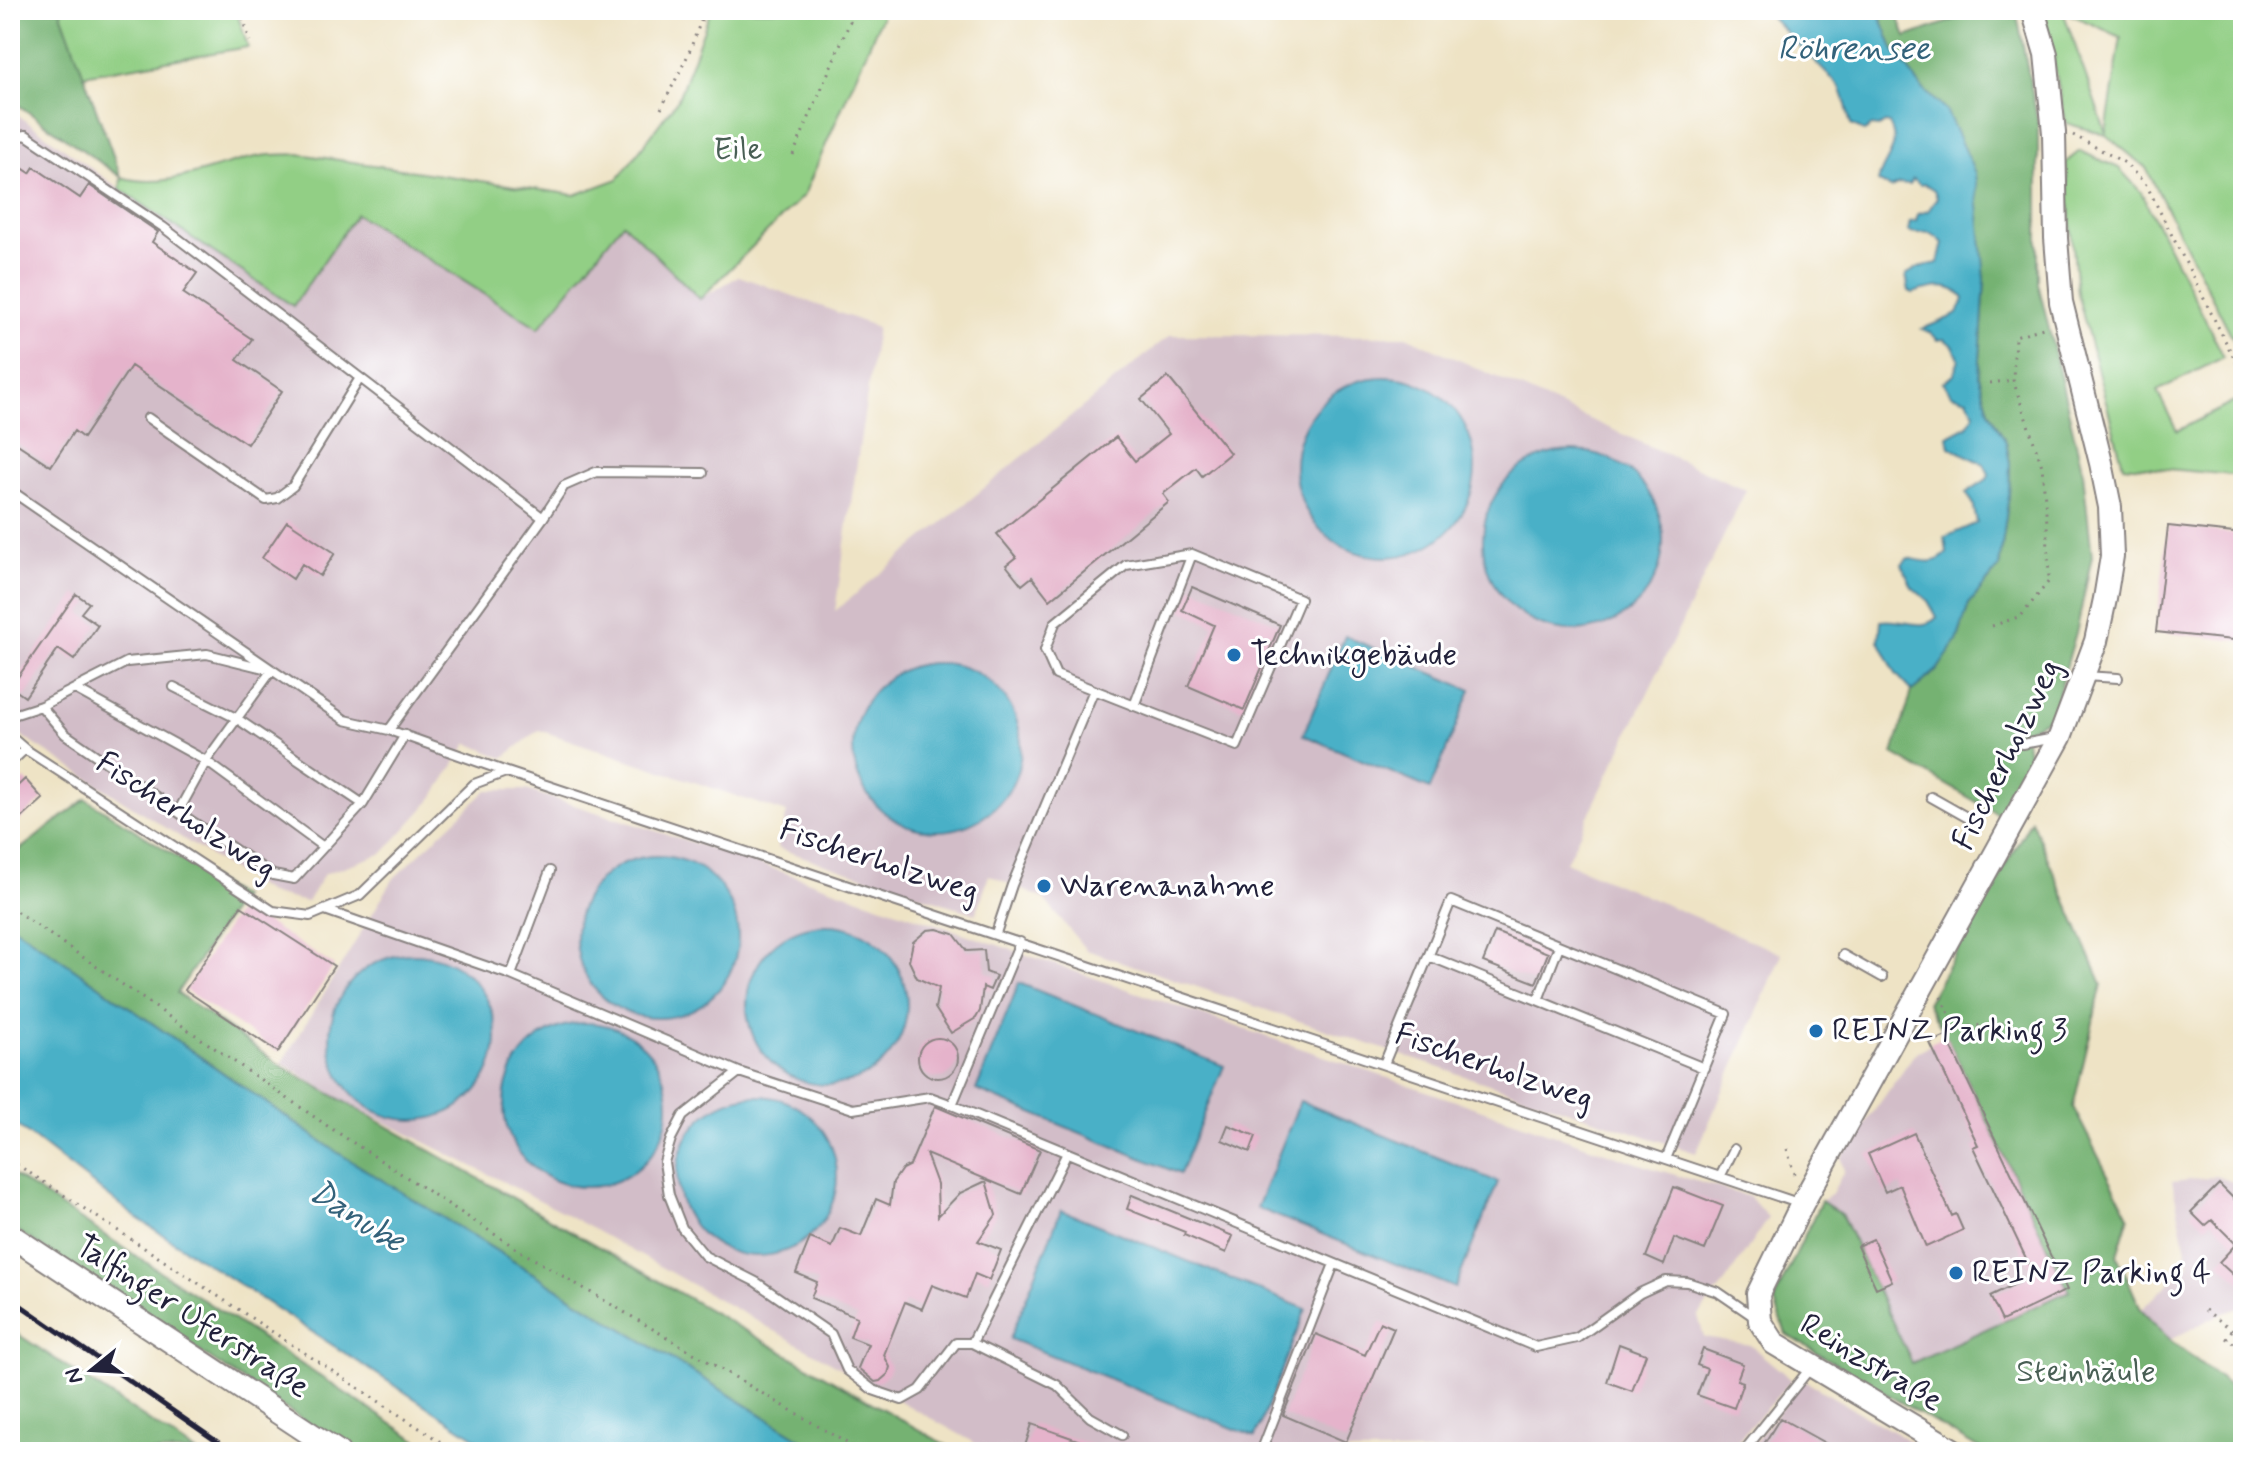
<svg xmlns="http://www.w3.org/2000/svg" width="2253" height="1462" font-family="Mynerve,sans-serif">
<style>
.industrial{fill:#d2bdc8}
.green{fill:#92cf85;stroke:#5a7860;stroke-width:2;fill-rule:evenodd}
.forest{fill:#75b272;stroke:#4c6a56;stroke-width:2}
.water{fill:#48b0c7;stroke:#356981;stroke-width:2}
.building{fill:#e5b3cb}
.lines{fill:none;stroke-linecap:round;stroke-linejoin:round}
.lane-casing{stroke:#888280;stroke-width:12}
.secondary-casing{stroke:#888280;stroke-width:26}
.path{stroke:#888280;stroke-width:3;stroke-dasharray:2 6;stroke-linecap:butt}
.lane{stroke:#fff;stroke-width:8}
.secondary{stroke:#fff;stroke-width:22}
.rail{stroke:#22223b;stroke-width:5}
.poi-dot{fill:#1f6fb2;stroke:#fff;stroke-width:3}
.labels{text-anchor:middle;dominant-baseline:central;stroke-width:6;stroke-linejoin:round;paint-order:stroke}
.park-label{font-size:32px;fill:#495f55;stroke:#fff}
.poi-label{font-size:32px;fill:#22223b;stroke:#fff;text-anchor:start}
.street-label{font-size:32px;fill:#22223b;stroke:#fff}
.water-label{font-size:34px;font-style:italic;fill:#33627a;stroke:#fff}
</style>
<rect width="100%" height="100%" fill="#fff"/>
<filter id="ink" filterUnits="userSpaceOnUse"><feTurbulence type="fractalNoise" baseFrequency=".0125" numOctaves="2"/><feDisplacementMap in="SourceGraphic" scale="16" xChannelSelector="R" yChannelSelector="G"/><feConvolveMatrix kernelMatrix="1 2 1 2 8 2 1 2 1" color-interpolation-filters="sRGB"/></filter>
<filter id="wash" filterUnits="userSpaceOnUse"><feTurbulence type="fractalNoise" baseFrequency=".006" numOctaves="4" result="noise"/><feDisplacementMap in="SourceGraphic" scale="32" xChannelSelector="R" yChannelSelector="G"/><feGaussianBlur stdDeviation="1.8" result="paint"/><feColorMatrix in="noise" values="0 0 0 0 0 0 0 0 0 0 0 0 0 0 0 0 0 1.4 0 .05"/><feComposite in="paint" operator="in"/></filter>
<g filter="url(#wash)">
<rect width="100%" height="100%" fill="#eee3c5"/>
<path class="industrial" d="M14,112L120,189L293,306L356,213L539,328L623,223L700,299L739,276L877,327L835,611L1170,335L1406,336L1746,490L1566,862L1782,954L1696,1153L1086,950L1044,899L989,875L976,914L777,848L787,813L539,730L503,758L468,743L432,799L383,853L324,874L307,902L270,894L20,735L10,742V113Z
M487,790H526L748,860L1652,1168L1750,1197L1768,1218L1726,1281L1698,1316L1704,1337L1750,1345L1792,1380L1727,1452H1529L1510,1444L1506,1452H991L559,1210L349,1104L282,1063L394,878Z
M1946,1036L2069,1291L1912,1363L1841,1214L1821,1201L1831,1195L1844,1171L1841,1158L1915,1053Z
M2217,1176L2243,1186V1307L2218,1315L2170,1340L2141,1310L2189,1264L2172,1181Z
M1803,1380L1929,1452H1747Z"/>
<path class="green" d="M60,10H236L248,47L83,75Z
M711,10H882L881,18L804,195L700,299L623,223L539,328L356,214L293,306L120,189L121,177C169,191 214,164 261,156C274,154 287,155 299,154L575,195L618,179L678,99Z
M2043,10H2214L2243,23V358L2146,168L2106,135L2066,123ZM2063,11L2121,37L2106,133Z
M2080,151L2119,168L2141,192L2224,357L2157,391L2177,431L2234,402L2243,412V476L2123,465L2077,293L2066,162Z"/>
<path class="forest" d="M10,10H60L121,177L14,102H10Z
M1878,10H1896L1906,37L1982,10H2016L2038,123V283L2083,472L2092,556L2077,629L2052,716L2024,731L2031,768L2001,816L1893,754L1912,691L1937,670L1957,641L1969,604L1999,567L2009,495L2010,463L2006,442L1989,411L1979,376L1985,279L1947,112L1922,88L1893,49Z
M86,799L241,897L177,993L282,1066L958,1452H822L335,1151L10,924V857Z
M2031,820L2102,984L2073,1107L2129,1216L2117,1255L2141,1310L2170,1340L2243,1396V1452H1984L1786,1334L1774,1300L1821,1201L1841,1214L1912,1363L2069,1291L1946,1036L1927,1003Z
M10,1173L435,1452H351L10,1226Z
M10,1329L196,1452H10Z"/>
<path class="water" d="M1764,10H1878L1893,49L1922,88L1947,112L1975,173L1985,279L1979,376L1989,411L2006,442L2010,463L2009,495L1999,567L1969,604L1957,641L1937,670L1912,691L1896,674L1879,641L1881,621C1900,617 1923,633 1937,617L1928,601L1912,587L1902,564L1908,558C1924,561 1935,566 1947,553L1945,537L1977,523L1973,503L1966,493L1987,479L1989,474L1984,464L1950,447L1948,436L1967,426L1975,413L1967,399L1951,394L1943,382L1954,375L1959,358L1953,346L1944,339L1938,340L1931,333L1922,329L1958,314L1964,299C1953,281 1930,288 1913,293L1909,291L1906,275L1919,267L1938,263L1943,243C1925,224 1924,238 1908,231L1910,222L1916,221L1918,214L1928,211L1937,198L1934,190L1925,184L1920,185L1913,179L1909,185L1899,184C1884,192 1891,185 1878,182C1882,160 1903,149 1889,124L1885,123L1879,127L1872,126L1864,131L1851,125C1847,112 1846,98 1839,86Z
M1295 467a90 90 0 1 1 180 0a90 90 0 1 1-180 0Z
M1483 541a90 90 0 1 1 180 0a90 90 0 1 1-180 0Z
M1345,636L1471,690L1430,789L1303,735Z
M853 747a84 84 0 1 1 168 0a84 84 0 1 1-168 0Z
M576 937a81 81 0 1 1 162 0a81 81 0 1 1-162 0Z
M10,924L335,1151L822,1452H497L137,1218L10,1120Z
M747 1005a80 80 0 1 1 160 0a80 80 0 1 1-160 0Z
M330 1037a83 83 0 1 1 166 0a83 83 0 1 1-166 0Z
M1019,983L1224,1066L1180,1174L976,1090Z
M504 1105a82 82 0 1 1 164 0a82 82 0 1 1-164 0Z
M677 1176a80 80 0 1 1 160 0a80 80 0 1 1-160 0Z
M1300,1101L1498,1182L1455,1288L1257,1208Z
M1061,1210L1306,1309L1255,1437L1010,1339Z"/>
<g id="blocks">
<path class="building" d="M10,160L30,173L34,167L80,198L89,185L158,232L152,242L197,273L183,293L252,339L237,360L282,391L247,444L131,366L83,438L74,431L51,466L10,439Z
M1168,377L1230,453L1202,476L1196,468L1163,494L1169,502L1050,600L1032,577L1022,585L1006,565L1016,557L997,534L1116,437L1135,461L1169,434L1141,399Z
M287,521L335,553L320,576L302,564L293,579L262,558Z
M2168,526L2243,534L2242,641L2156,632Z
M1192,587L1280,625L1244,710L1188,686L1214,625L1182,610Z
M76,594L89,603L81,613L98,625L74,660L58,649L25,697L11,687Z
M25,779L43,799L10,829V793Z
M241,906L334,966L278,1052L185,990Z
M937,929L954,934L967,951L984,950L986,972L996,976L990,990L983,987L980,1011L976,1018L951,1033L935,1008L939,988L917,978L909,961L913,942L927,930Z
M1495,932L1548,953L1536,983L1483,962Z
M1946,1036L2067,1290L2002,1321L1990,1296L2034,1275L1973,1147L1978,1145L1930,1043Z
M918 1058a20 20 0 1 1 40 0a20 20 0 1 1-40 0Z
M935,1106L1040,1150L1021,1194L926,1154L937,1184L938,1216L960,1193L986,1181L996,1215L978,1241L1001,1250L989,1280L975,1274L966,1298L932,1285L922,1309L905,1302L884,1355L890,1367L888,1374L880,1381L875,1382L858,1368L868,1344L850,1337L857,1317L811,1298L817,1282L796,1273L810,1238L832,1247L840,1228L861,1236L876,1199L890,1205L893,1182L902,1169L910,1165Z
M1228,1125L1256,1136L1250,1152L1222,1140Z
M1914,1133L1952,1216L1956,1214L1963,1230L1926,1247L1900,1185L1885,1192L1868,1154Z
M2219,1184L2243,1208V1284L2219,1262L2236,1244L2212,1220L2205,1226L2191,1212Z
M1674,1187L1723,1206L1705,1250L1674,1238L1664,1265L1646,1257Z
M1132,1195L1233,1236L1226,1253L1184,1235L1185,1232L1127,1209Z
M1873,1239L1892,1281L1876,1288L1857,1246Z
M1380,1322L1394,1328L1346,1442L1283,1415L1316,1334L1365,1355Z
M1619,1344L1646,1354L1632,1391L1607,1382Z
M1703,1349L1743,1364L1737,1380L1743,1382L1734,1408L1697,1395L1707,1369L1697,1365Z
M1780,1418L1841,1452H1759Z
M1032,1424L1106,1450V1452H1041L1025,1446Z"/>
</g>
</g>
<g filter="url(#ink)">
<use href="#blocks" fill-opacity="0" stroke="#888280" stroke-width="2"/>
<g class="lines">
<defs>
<path id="lane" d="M1909,10L1910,14L1921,10
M10,138L26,135L163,227L543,518L389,730
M148,418L266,500L277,498L293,486L360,378
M10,490L345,720L389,730L507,772L1801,1204
M543,518L564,486L596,472L703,473
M2084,676L2118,678
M174,687L236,718L363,804
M75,689L206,761L322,846
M41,706L65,734L178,812L273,875L294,879L363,804L405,735
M1134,706L1192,554
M10,716L41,706L127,662L207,654L272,670L206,761L178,812
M10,736L25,749
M2022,744L2055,738
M10,763L25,749L273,911L310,916L360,895L474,784L506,772
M1931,797L1970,819
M325,910L511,975L739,1072L853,1109L930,1097L952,1105
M996,933L1012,885L1094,690L1056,675L1045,650L1055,623L1126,565L1192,554L1300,599L1237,746L1094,690
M1020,942L952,1105L1536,1347L1577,1338L1640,1293L1666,1281L1687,1282L1718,1292L1756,1318
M1843,955L1882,977
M1429,956L1704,1068
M511,975L550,871
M1538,1000L1559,946
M1384,1064L1451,901L1726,1014L1666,1159
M739,1072L683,1116L671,1139L664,1162L669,1195L682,1228L705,1256L756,1282L831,1334L847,1370L873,1390L902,1400L920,1390L956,1343H972L1057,1385L1090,1417L1122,1435
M1720,1177L1734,1149
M972,1343L1067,1153
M1261,1452L1334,1264
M1518,1452L1520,1450
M1743,1452L1812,1366"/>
<path id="secondary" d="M10,1235L338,1452
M1956,1452L1774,1343L1760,1321L1758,1294L1802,1204L2060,737L2096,641L2105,599L2112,556L2110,507L2101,463L2061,302L2056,238L2054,133L2046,54L2033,10"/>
</defs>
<use href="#lane" class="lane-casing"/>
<use href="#secondary" class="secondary-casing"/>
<path class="path" d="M241,10L250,41
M661,109L688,55L705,10
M2073,135L2125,163L2147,186L2243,376
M793,155L855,10
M1990,383L2013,380
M1992,626L2021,616L2049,581L2047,523L2042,466L2013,380L2015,336L2047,327
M10,907L329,1127L522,1252L862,1452
M1941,997L1956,1028L2003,1023
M1787,1149L1794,1174
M10,1160L456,1452
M2205,1310L2241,1336L2236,1344L2227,1339L2232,1330"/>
<use href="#lane" class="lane"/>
<use href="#secondary" class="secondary"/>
<path class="rail" d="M10,1298L232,1452"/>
</g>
</g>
<g class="poi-dot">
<circle cx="1234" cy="655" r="8"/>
<circle cx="1044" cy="886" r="8"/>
<circle cx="1816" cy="1031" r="8"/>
<circle cx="1956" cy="1273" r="8"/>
</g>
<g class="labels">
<g class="park-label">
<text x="738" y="150">Eile</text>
<text x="2086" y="1372">Steinhäule</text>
</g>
<g class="poi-label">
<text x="1250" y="655">Technikgebäude</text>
<text x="1060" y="886">Warenanahme</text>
<text x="1832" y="1031">REINZ Parking 3</text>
<text x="1972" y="1273">REINZ Parking 4</text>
</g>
<g class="street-label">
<text transform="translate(2007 755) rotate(-64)">Fischerholzweg</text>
<text transform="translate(186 816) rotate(33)">Fischerholzweg</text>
<text transform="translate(879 861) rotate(18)">Fischerholzweg</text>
<text transform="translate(1494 1067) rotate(19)">Fischerholzweg</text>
<text transform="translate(192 1317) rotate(33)">Talfinger Uferstraße</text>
<text transform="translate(1871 1363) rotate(31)">Reinzstraße</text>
</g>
<g class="water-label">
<text x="1854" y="49">Röhrensee</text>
<text transform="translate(356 1217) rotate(33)">Danube</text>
</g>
</g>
<rect width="2253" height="1462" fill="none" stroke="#fff" stroke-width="40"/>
<g transform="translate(92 1370) rotate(252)" stroke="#ffffff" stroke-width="6" paint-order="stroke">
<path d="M0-6L14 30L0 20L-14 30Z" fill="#22223b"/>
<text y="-12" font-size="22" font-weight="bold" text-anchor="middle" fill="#22223b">N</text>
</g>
</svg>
